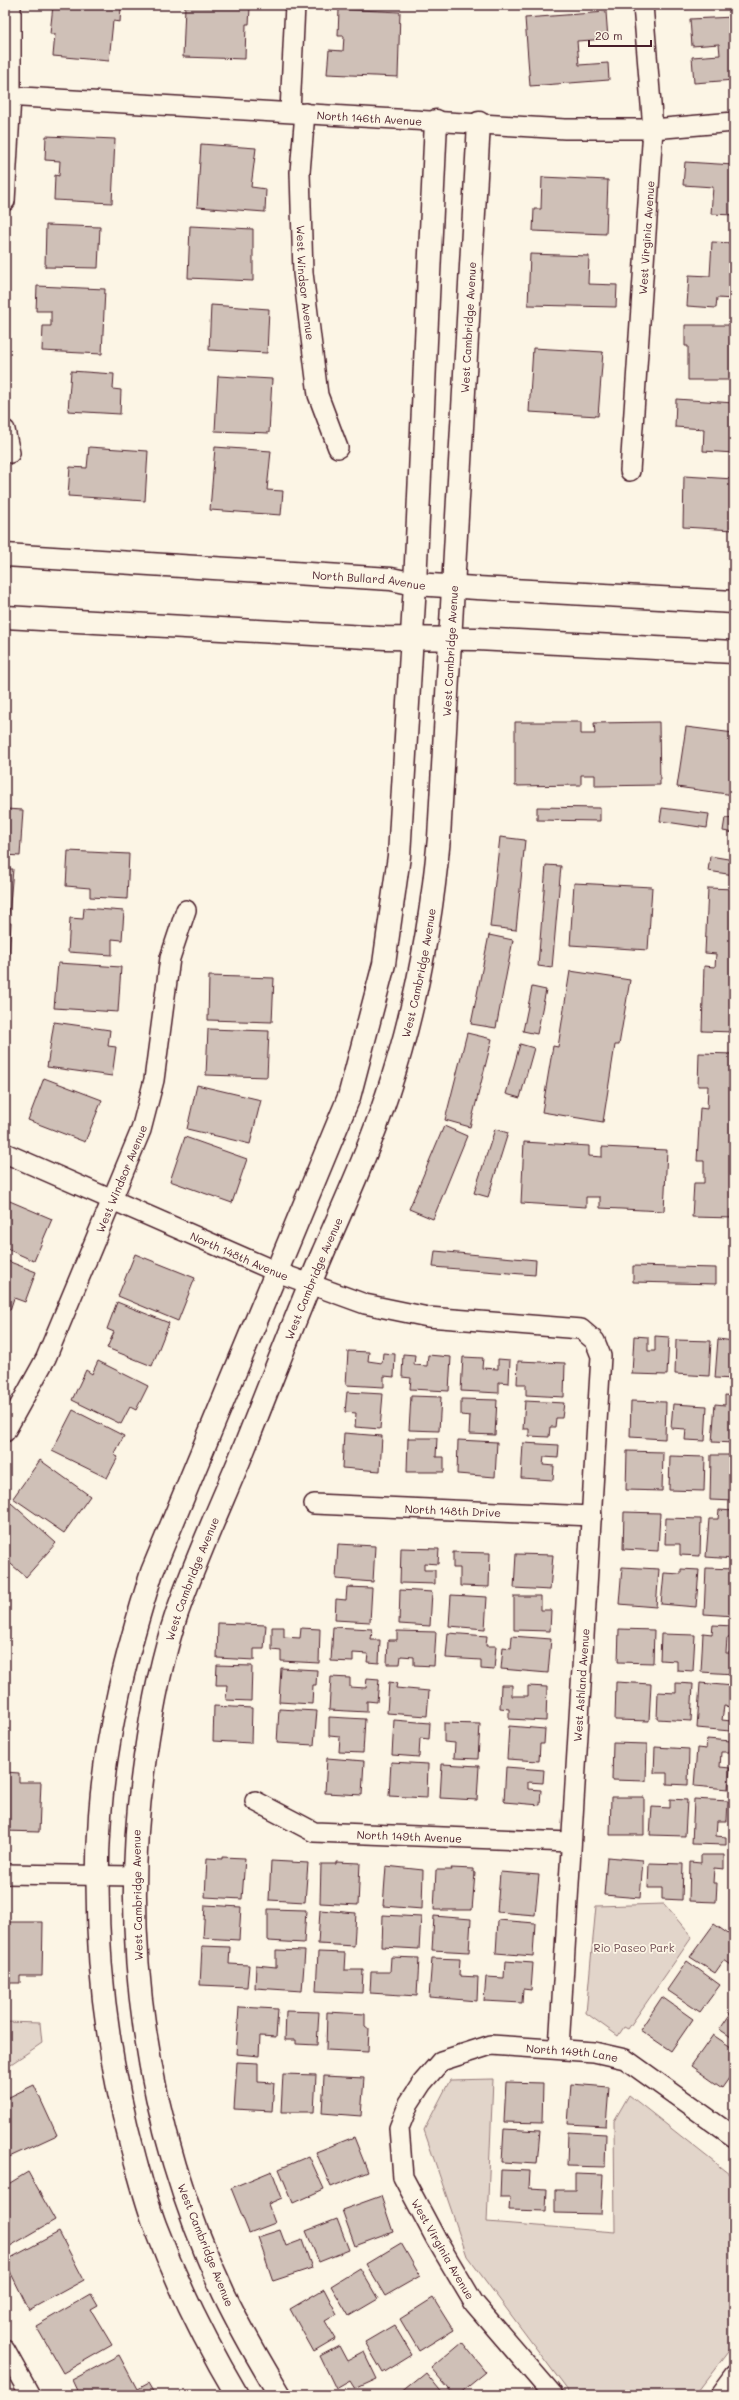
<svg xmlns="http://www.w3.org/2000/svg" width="739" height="2400" font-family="Mali,sans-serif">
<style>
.green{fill:#e2d5ca;stroke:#967a7a}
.building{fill:#cfc0b7;stroke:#4a1f2b}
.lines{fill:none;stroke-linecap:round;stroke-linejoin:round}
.street-casing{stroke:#4a1f2b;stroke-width:22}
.secondary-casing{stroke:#4a1f2b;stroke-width:25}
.street{stroke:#fcf5e5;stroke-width:19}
.secondary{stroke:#fcf5e5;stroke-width:22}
.labels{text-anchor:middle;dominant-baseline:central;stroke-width:3.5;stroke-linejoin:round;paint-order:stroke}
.street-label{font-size:11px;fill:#4a1f2b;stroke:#fcf5e5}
.park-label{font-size:11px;fill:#704c53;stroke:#fcf5e5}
</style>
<rect width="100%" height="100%" fill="#fcf5e5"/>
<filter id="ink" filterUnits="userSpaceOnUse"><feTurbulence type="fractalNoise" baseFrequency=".025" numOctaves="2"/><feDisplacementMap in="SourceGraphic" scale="8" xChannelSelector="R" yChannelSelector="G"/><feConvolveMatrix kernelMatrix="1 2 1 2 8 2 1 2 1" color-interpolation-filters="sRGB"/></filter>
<g filter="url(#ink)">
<path class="green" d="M664,1904L692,1937L628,2029L624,2027L618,2036L586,2013L596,1906Z
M5,2022L40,2023L42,2043L5,2068Z
M493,2079L487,2222L615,2232L614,2121L629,2095L734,2178V2344L695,2395H571L467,2256L424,2130L450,2080Z"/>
<path class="building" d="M53,5L121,7L120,22L113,21L109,61L53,56L55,34H50Z
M523,5H580L523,8Z
M685,5H734L685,9Z
M185,6L250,8L249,24H246L245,59L183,57Z
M339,9L400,12L398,77L327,74L329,50L343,51L344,36H338Z
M606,12L608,39L577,41L579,65L608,63L609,80L530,86L525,18Z
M734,17V80L694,83L692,57L720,55L719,44L692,46L690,19Z
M46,136L115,139L112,203L54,200L55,175L59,176L60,161L45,160Z
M201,144L256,148L251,187L266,189L265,212L197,207Z
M685,162L734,165V215L711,214L713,187L683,185Z
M542,177L608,180L606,234L533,231L534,209H541Z
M46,225L100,227L98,268L45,267Z
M190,226L253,229V281L188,278Z
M712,242L734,243V299L717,298L716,308L687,306L689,275L710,276Z
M530,254L589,256L588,284L617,285L616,307L528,305Z
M37,286L105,289L102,354L42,351L43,326H51V311H36Z
M211,305L269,309L267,353L209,350Z
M685,325H734V380H688V346H685Z
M533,348L603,352L598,416L529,412Z
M71,371L114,374L113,389L121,390L120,414L68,411Z
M218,376L272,379L269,433L215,431Z
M676,399L734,403V453L703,451L704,429L675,427Z
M89,447L148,451L145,501L68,496L70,467L87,468Z
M215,447L271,451L267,490L283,491L281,515L210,510Z
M684,476L734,479V530L683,527Z
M515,722H581V734H595L594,723L659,722L660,785L595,786V775H581V785L515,786Z
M686,727L734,733V795L677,787Z
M537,807L600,808V821L537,820Z
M662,808L709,814L707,828L660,821Z
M5,809L23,810L20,856L5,855Z
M725,818L734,819V833L723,831Z
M500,837L525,840L516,930L490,927Z
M68,851L129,854L127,899L90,897V888L66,886Z
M710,856L734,860V875L708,871Z
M546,865L561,866L552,968L538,966Z
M5,869H13L9,916L5,915Z
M574,883L652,887L648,950L570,945Z
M708,888L734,889V1032L702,1031L704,966L715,967L716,954L705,953Z
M84,908L124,911L122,940L112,939V955L68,952L70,918L83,919Z
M5,923H11L9,958H5Z
M489,935L513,940L496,1028L471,1024Z
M58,963L121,967L118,1012L54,1008Z
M570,971L630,980L619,1045H615L603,1122L542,1112L553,1046L558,1047Z
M209,976L274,978L272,1022L208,1020Z
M532,987L546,990L537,1034L523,1031Z
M54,1022L110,1030L108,1046L116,1047L112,1076L47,1067Z
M208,1029L269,1031L267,1077L206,1075Z
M467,1033L492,1039L470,1127L445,1120Z
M520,1044L534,1048L520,1098L506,1094Z
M699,1053L734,1054V1218L692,1217L694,1183H704V1161H697L700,1108L707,1109L708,1086H698Z
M44,1078L102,1100L85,1142L28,1120Z
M197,1085L261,1100L250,1144L187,1129Z
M444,1126L467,1136L433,1219L409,1209Z
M495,1129L508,1133L488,1197L474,1193Z
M185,1137L247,1159L232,1203L170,1181Z
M524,1142L589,1146V1156L602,1157V1147L667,1150L664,1211L600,1208V1197H586V1207L521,1203Z
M5,1199L52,1219L34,1261L5,1248Z
M435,1251L536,1260L535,1275L433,1267Z
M135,1254L195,1278L178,1321L118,1296Z
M5,1260L36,1272L25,1302L14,1298L10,1310L5,1308Z
M633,1266L716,1268V1284L633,1282Z
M117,1302L169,1323L152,1366L107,1348L114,1332L107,1329Z
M634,1336L648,1337V1351H655V1336L669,1337L667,1375L632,1374Z
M718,1339L734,1341V1379L715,1378Z
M676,1340L711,1341L709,1376L675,1374Z
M348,1351L369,1352L368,1361L382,1363L383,1353L395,1354L394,1377L384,1376V1387L346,1385Z
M403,1354L415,1355L414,1365L427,1366L428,1355L451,1357L449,1391L410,1389L411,1378L402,1377Z
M463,1357L483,1358L482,1368L498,1369V1359L510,1360L509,1383L499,1382V1393L461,1391Z
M98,1361L148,1386L136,1410L130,1407L121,1424L72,1400L86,1370L92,1374Z
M518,1361L565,1363L564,1397L526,1395V1384H517Z
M347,1392L383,1394L380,1429L355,1427L356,1413L345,1412Z
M725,1395L734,1396V1443L712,1442L715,1404L725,1405Z
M411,1396L441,1397L439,1431L409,1430Z
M461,1399L497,1400L495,1435L469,1434L470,1416L461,1415Z
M525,1401L564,1403L562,1418H556L555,1427H550L549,1437L529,1436V1429H523Z
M631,1401L666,1402L665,1439L630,1437Z
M673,1404L707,1406L705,1441L685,1440L686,1429L671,1428Z
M73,1410L124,1436L114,1455L118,1457L107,1478L52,1451Z
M344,1433L382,1436L380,1471L342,1468Z
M408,1438H437L436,1457H444V1472H407Z
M458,1440L497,1442L495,1477L457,1474Z
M523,1443L559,1445L558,1458L544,1457L543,1465L554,1466L553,1480L521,1478Z
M627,1451L663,1452L662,1491L626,1490Z
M711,1455H734V1501L710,1500Z
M670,1456L705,1457L704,1491L669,1490Z
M40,1460L90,1496L64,1533L13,1498Z
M11,1503L56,1543L26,1577L5,1559V1509Z
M719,1510L734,1511L732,1537L734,1538V1559L706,1557L709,1519H718Z
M624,1512L660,1513L658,1551L623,1549Z
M666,1518L701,1519L700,1556L680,1555V1544H665Z
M338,1544L375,1546L373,1582L336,1579Z
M401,1548L439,1549L438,1564L424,1563V1570H435V1584L400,1583Z
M453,1552L490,1553L489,1587L460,1586V1568H453Z
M516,1554L553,1555L550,1590L514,1588Z
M622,1567L659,1569L656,1607L619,1604Z
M706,1568L734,1569V1594H732V1602H734V1616L704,1614Z
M681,1569L699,1570L696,1607L661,1604L664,1573L681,1574Z
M347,1587L372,1588L370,1622L335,1620L336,1599L346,1600Z
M400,1590L432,1592L430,1626L399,1624Z
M451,1595L487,1597L485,1629L449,1626Z
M514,1596H541V1610H551L550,1631L514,1630Z
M218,1623L266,1625L264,1649H254V1660L217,1658Z
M713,1625L734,1626V1638H727L726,1653H734V1674L701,1672L703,1633L712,1634Z
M272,1627H284V1637L300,1638L301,1628L320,1629L319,1663L281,1661V1651L272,1650Z
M333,1627L372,1629L371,1640H380L379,1663L367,1662L368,1654L353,1653V1662L331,1661Z
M619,1629L654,1630L653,1663L618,1662Z
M397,1631L436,1632L434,1666L414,1665V1657L401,1656L400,1664H387L388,1640H397Z
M448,1633L487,1636L486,1646H496L494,1670L481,1669V1660L446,1658Z
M661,1634L695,1635L693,1671L677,1670V1661L660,1660Z
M512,1636L551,1639L548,1673L501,1669L503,1647L511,1648Z
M217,1665L252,1666L251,1701L226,1700L227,1685H216Z
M281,1668L317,1670L316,1685H313L312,1704L279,1702Z
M331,1677L350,1678V1687L366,1688L367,1678L379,1679L377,1702L367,1701V1712L329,1710Z
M389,1682L397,1683L396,1688L429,1691L427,1716L387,1713Z
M616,1682L651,1684L649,1721L615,1720Z
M676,1683L693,1684L691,1721L657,1719L658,1692L676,1693Z
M700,1683L733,1686L731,1707L724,1706L722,1720L731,1721L730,1731L697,1728Z
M501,1685H512V1696H528V1686L547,1687L546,1721L509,1719V1709L500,1708Z
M214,1706L252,1708L251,1743L213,1741Z
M279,1709L317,1711L314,1745L277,1743Z
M329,1717L365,1719L363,1753L339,1752L340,1737L329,1736Z
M394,1720L430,1723L429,1739L420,1738L419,1757L392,1755Z
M444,1723L480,1724L478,1759L454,1758L455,1743L444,1742Z
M509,1726L545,1729L544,1744H540L539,1761L507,1759Z
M707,1739L731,1741L730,1752H721L720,1767L730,1768L728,1789L694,1786L697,1748L706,1749Z
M613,1743L647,1744L646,1781L612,1780Z
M655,1747L689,1749L688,1785L667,1784V1773H654Z
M327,1758L364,1761L362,1795L325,1793Z
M391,1762L428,1764L427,1798L389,1796Z
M442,1764L479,1766L477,1800L440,1798Z
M506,1767L544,1770L543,1783L528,1782V1789L541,1790L540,1805L504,1802Z
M5,1772L19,1773V1782H41L39,1832L5,1831Z
M611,1797H644V1835H610Z
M670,1799L687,1800L685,1836L650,1835L652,1807L670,1808Z
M694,1799L728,1801L727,1821H717L716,1836L726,1837V1845L692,1844Z
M701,1855H724V1869L714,1868L713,1883H717L716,1902L689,1901L690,1862L701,1863Z
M222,1857L245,1858L242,1899L205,1897L207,1858L222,1859Z
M607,1857L643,1860L640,1898L604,1895Z
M271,1861L308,1863L305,1902L269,1900Z
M336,1862L360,1863L358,1905L320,1903L321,1864H336Z
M649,1863L683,1864L682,1900L662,1899V1888H648Z
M386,1866L423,1870L422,1909L383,1906Z
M451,1868L473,1869V1872L475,1873L472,1910H434L436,1870H452Z
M500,1872L539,1875L535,1915L497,1912Z
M205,1905L241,1907L239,1940L203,1938Z
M268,1909L306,1910L304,1943L268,1941Z
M320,1910L356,1913L354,1946L318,1944Z
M383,1915L421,1917L419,1949L382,1947Z
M434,1916L471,1919L469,1952L432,1950Z
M498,1920L535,1923L533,1956L496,1953Z
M5,1922H43L42,1976H20V1983H5Z
M714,1924L734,1938V1967L724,1960L715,1973L690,1957Z
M202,1946L230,1947L229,1964L249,1965L247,1987L200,1985Z
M276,1950L305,1951L302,1991L255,1988L256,1965L276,1967Z
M318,1952L345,1953L344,1970H363L362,1993L316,1991Z
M391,1957L419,1958L417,1996L370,1993L371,1972H390Z
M432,1958L460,1959L459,1976L478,1977L477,2001L429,1997Z
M505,1961L533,1963L531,1990L523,1989L522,2003L484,2001L486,1977L504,1978Z
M687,1961L720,1985L700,2012L667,1990Z
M662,1997L693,2019L671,2051L640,2030Z
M239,2007L278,2009L276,2037L260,2036L259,2056L236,2054Z
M734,2007V2039L719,2029Z
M286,2011L319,2012L317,2045L296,2044V2040H285Z
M327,2012L365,2014V2026L369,2029L368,2052L326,2050Z
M713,2035L734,2049V2071L722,2088L691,2066Z
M237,2062L258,2063V2082L274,2083L272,2111L234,2109Z
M283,2074L316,2075L314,2112H281Z
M324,2076L364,2078L361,2116L322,2113Z
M506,2082L543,2083L542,2123L504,2122Z
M571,2084L609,2087L606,2126L568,2124Z
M34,2085L57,2135L5,2159V2099Z
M504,2129L540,2131L537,2164L502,2162Z
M568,2132L606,2134L605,2167L567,2166Z
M354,2137L368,2172L331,2187L316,2152Z
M309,2156L324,2189L293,2203L279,2169Z
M501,2170L530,2171L529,2188L547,2189L546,2211L509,2210L510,2197H500Z
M272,2171L282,2198L268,2204L275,2223L249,2233L231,2188Z
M28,2172L55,2220L5,2249V2186Z
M575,2174L603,2175L601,2214L555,2213V2190H575Z
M381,2196L393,2232L355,2246L342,2210Z
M337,2219L349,2250L319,2262L306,2231Z
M280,2230L286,2246L302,2240L312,2268L273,2281L258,2237Z
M59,2232L84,2280L29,2310L5,2261Z
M401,2243L420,2276L385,2296L366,2264Z
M360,2268L378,2299L349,2316L331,2286Z
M324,2289L337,2314L325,2321L336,2339L314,2352L290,2309Z
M91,2294L98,2306L91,2310L112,2345L63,2373L36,2326Z
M433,2298L453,2330L419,2351L400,2319Z
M394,2325L412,2355L383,2373L365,2342Z
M462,2342L486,2372L458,2395H454L431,2368Z
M339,2346L347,2361L364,2352L377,2379L355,2389L350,2381L336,2389L320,2356Z
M119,2355L137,2389L148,2383L155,2395H79L72,2380Z
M426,2373L444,2395H401L400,2394Z
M503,2391L507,2395H498Z"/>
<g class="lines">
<defs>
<g id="street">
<path id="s1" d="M5,96L565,129H653L734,122"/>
<path d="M290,112L295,5"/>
<path id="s2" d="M305,113L300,172L303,273L318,395L338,448"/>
<path d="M5,201L11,96V5"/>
<path d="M5,430L10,453"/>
<path id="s3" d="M630,471L653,129L643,5"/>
<path id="s4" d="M5,1153L277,1272L365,1304L428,1317L581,1329L595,1341L601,1356L559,2048"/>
<path id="s5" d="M5,1432L46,1358L141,1130L154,1080L170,958L186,910"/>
<path id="s6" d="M314,1504L592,1516"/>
<path id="s7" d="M255,1801L314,1832L570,1842"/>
<path d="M5,1874L134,1876"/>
<path d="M5,2350L30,2395"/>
<path id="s8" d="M553,2395L474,2303L436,2239L403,2177L399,2128L409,2103L422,2083L441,2061L491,2045L594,2052L625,2059L734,2137"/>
<path d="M720,2395L734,2376"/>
</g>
<g id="secondary">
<path id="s9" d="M5,555L391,579L415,584L477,588L734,602"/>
<path d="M5,617L385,638L477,639L734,652"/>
<path d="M237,2395C205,2341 177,2284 155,2225C147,2204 141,2181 135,2159C104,2047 92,1931 100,1815C106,1732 127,1651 152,1572L349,1097L384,964L399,856L415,584L436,121"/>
<path id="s10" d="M280,2395C260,2362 241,2329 224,2294C146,2128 118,1939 145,1757C152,1708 161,1660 177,1613C195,1561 218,1511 239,1461C267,1392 293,1323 322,1255C345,1202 369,1150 387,1095C415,1012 431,925 439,838L479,123"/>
</g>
</defs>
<use href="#street" class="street-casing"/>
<use href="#secondary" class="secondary-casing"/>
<use href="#street" class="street"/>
<use href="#secondary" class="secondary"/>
</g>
</g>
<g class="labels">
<g class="street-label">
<text stroke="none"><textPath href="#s1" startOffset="365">North 146th Avenue</textPath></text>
<text stroke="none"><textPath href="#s3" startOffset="234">West Virginia Avenue</textPath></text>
<text stroke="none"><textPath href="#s2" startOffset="170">West Windsor Avenue</textPath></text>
<text stroke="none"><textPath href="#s10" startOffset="2147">West Cambridge Avenue</textPath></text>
<text stroke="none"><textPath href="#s9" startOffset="365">North Bullard Avenue</textPath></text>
<text stroke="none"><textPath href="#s10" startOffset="1823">West Cambridge Avenue</textPath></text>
<text stroke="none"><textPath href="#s10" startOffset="1499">West Cambridge Avenue</textPath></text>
<text stroke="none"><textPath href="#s5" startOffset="279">West Windsor Avenue</textPath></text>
<text stroke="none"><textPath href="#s4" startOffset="256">North 148th Avenue</textPath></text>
<text stroke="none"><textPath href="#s10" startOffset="1175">West Cambridge Avenue</textPath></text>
<text stroke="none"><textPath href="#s6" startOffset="139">North 148th Drive</textPath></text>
<text stroke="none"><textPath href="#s10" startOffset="851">West Cambridge Avenue</textPath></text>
<text transform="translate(581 1685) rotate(-86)">West Ashland Avenue</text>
<text stroke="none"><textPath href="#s7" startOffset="162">North 149th Avenue</textPath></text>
<text transform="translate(137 1895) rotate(-91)">West Cambridge Avenue</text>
<text stroke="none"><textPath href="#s8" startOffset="529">North 149th Lane</textPath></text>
<text transform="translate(206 2245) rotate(68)">West Cambridge Avenue</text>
<text transform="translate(443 2249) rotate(60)">West Virginia Avenue</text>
</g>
<g class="park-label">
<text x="634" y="1947">Rio Paseo Park</text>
</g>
</g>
<rect width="739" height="2400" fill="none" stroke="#fcf5e5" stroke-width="20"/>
<rect x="10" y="10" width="719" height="2380" fill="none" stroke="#4a1f2b" stroke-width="1.5" filter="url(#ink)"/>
<path d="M589 40v6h62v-6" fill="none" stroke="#4a1f2b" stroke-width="2"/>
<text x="595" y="40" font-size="12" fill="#4a1f2b" stroke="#fcf5e5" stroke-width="3" paint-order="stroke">20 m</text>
</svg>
